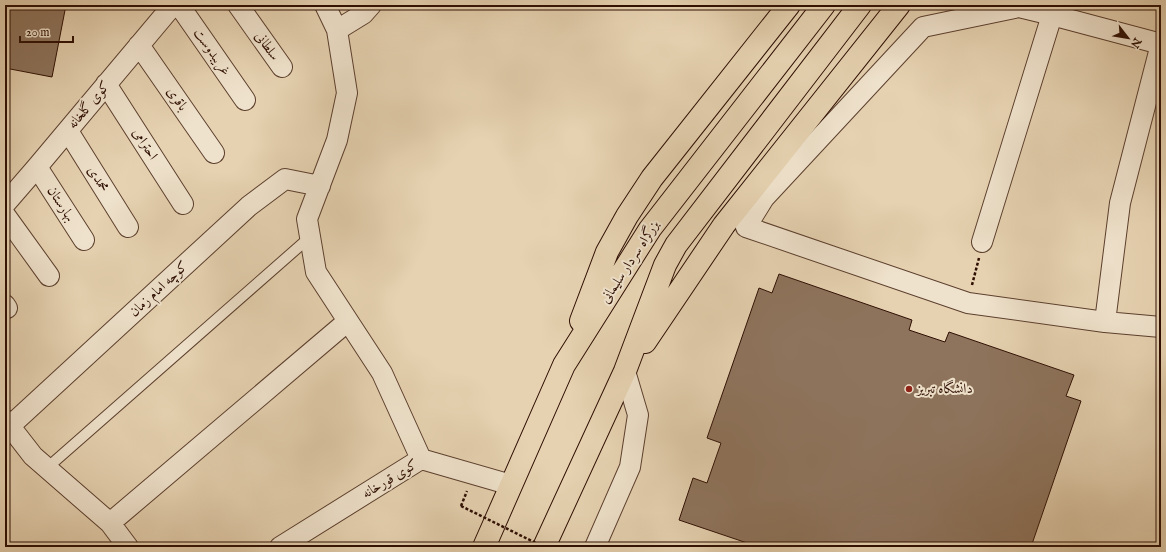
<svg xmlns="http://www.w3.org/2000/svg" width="1166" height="552" font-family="'IM FELL English',Amiri,serif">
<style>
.building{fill:#8e745d;stroke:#2e0e03}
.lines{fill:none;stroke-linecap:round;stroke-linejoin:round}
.service-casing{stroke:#5c3f2e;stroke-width:12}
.minor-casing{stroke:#5c3f2e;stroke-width:22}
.trunk-casing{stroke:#2e0e03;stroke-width:24}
.path{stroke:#2e0e03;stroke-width:2.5;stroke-dasharray:3 2;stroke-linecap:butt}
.service{stroke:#efe2cc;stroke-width:10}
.minor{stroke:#efe2cc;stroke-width:20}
.trunk{stroke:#e6d2b1;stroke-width:22}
.path-bridge{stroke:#2e0e03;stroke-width:2.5;stroke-dasharray:3 2;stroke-linecap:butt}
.poi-dot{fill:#8f2418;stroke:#efe2cc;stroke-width:1.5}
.labels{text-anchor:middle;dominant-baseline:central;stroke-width:4;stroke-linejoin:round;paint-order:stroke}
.street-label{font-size:14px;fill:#2e0e03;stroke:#efe2cc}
.poi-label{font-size:14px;fill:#2e0e03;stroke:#efe2cc;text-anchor:start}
</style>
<rect width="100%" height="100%" fill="#e6d2b1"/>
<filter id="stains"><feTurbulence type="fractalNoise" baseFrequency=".005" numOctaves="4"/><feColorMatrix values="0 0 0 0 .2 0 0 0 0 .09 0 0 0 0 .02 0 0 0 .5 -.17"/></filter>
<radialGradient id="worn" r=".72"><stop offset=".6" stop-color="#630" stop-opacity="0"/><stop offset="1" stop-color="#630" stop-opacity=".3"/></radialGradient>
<path class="building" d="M5,5H66L52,77L5,68Z
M779,274L912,320L909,330L945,342L949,332L1074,375L1066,396L1081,401L1031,547H759L679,520L693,478L707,483L721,443L707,438L759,288L772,293Z"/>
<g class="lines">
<defs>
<path id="service" d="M47,468L310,237"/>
<path id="minor" d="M179,5L245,100
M238,5L282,67
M325,5L337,30L347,93L337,140L307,219L316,272L382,373L421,459
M1021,5L1019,7L923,27L764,198L746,227L968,303L1105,322L1161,327
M1019,7L1052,15L1161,44
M337,30L363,14L371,5
M139,45L214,153
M106,84L183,204
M68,131L128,227
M37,167L84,240
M5,204L37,167L173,5
M5,215L49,276
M982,242L1052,15
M5,305L7,308
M1105,322L1120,203L1161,44
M5,420L33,456L110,523L128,547
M10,426L249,206L285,179L320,186
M110,523L348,321
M280,547L421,459L511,485
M595,547L630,467L638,415L625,371"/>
<path id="trunk" d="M581,321L607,252L627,216L652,178L789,5
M645,342L724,225L899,5
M484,547L564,365L650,229L824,5
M544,547L625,371L665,265L676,245L860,5"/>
</defs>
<use href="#service" class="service-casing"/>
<use href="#minor" class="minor-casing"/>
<use href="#trunk" class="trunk-casing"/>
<path class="path" d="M972,285L979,258
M461,506L467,491"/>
<use href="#service" class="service"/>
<use href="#minor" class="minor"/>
<use href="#trunk" class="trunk"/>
<path class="path-bridge" d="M461,506L544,547"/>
</g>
<circle class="poi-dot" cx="909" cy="389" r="4"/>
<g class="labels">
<g class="street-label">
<text transform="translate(267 46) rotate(54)">سلطانی</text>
<text transform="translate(212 52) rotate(55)">غریبدوست</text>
<text transform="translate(177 99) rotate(55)">باقری</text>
<text transform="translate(89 105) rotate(-50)">کوی گلخانه</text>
<text transform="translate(145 144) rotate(57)">احترامی</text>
<text transform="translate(98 179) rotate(58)">محمدی</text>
<text transform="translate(61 204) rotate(57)">بهارستان</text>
<text transform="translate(630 262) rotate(-57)">بزرگراه سردار سلیمانی</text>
<text transform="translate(159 289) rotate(-43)">کوچه امام زمان</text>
<text transform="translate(390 479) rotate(-31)">کوی قورخانه</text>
</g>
<g class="poi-label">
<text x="917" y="389">دانشگاه تبریز</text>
</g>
</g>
<rect width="1166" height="552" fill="none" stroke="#e6d2b1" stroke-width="20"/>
<rect x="6" y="6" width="1154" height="540" fill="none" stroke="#2e0e03" stroke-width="2"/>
<rect x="10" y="10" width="1146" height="532" fill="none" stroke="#2e0e03"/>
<g transform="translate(1128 38) rotate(121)" stroke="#efe2cc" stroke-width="3" paint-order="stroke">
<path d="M0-3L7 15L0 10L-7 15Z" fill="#2e0e03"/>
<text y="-6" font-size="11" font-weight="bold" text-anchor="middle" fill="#2e0e03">N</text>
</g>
<path d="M20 36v6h53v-6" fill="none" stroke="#2e0e03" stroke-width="2"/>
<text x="26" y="36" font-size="12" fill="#2e0e03" stroke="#efe2cc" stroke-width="3" paint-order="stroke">20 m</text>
<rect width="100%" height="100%" filter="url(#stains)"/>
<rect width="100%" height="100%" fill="url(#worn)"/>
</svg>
